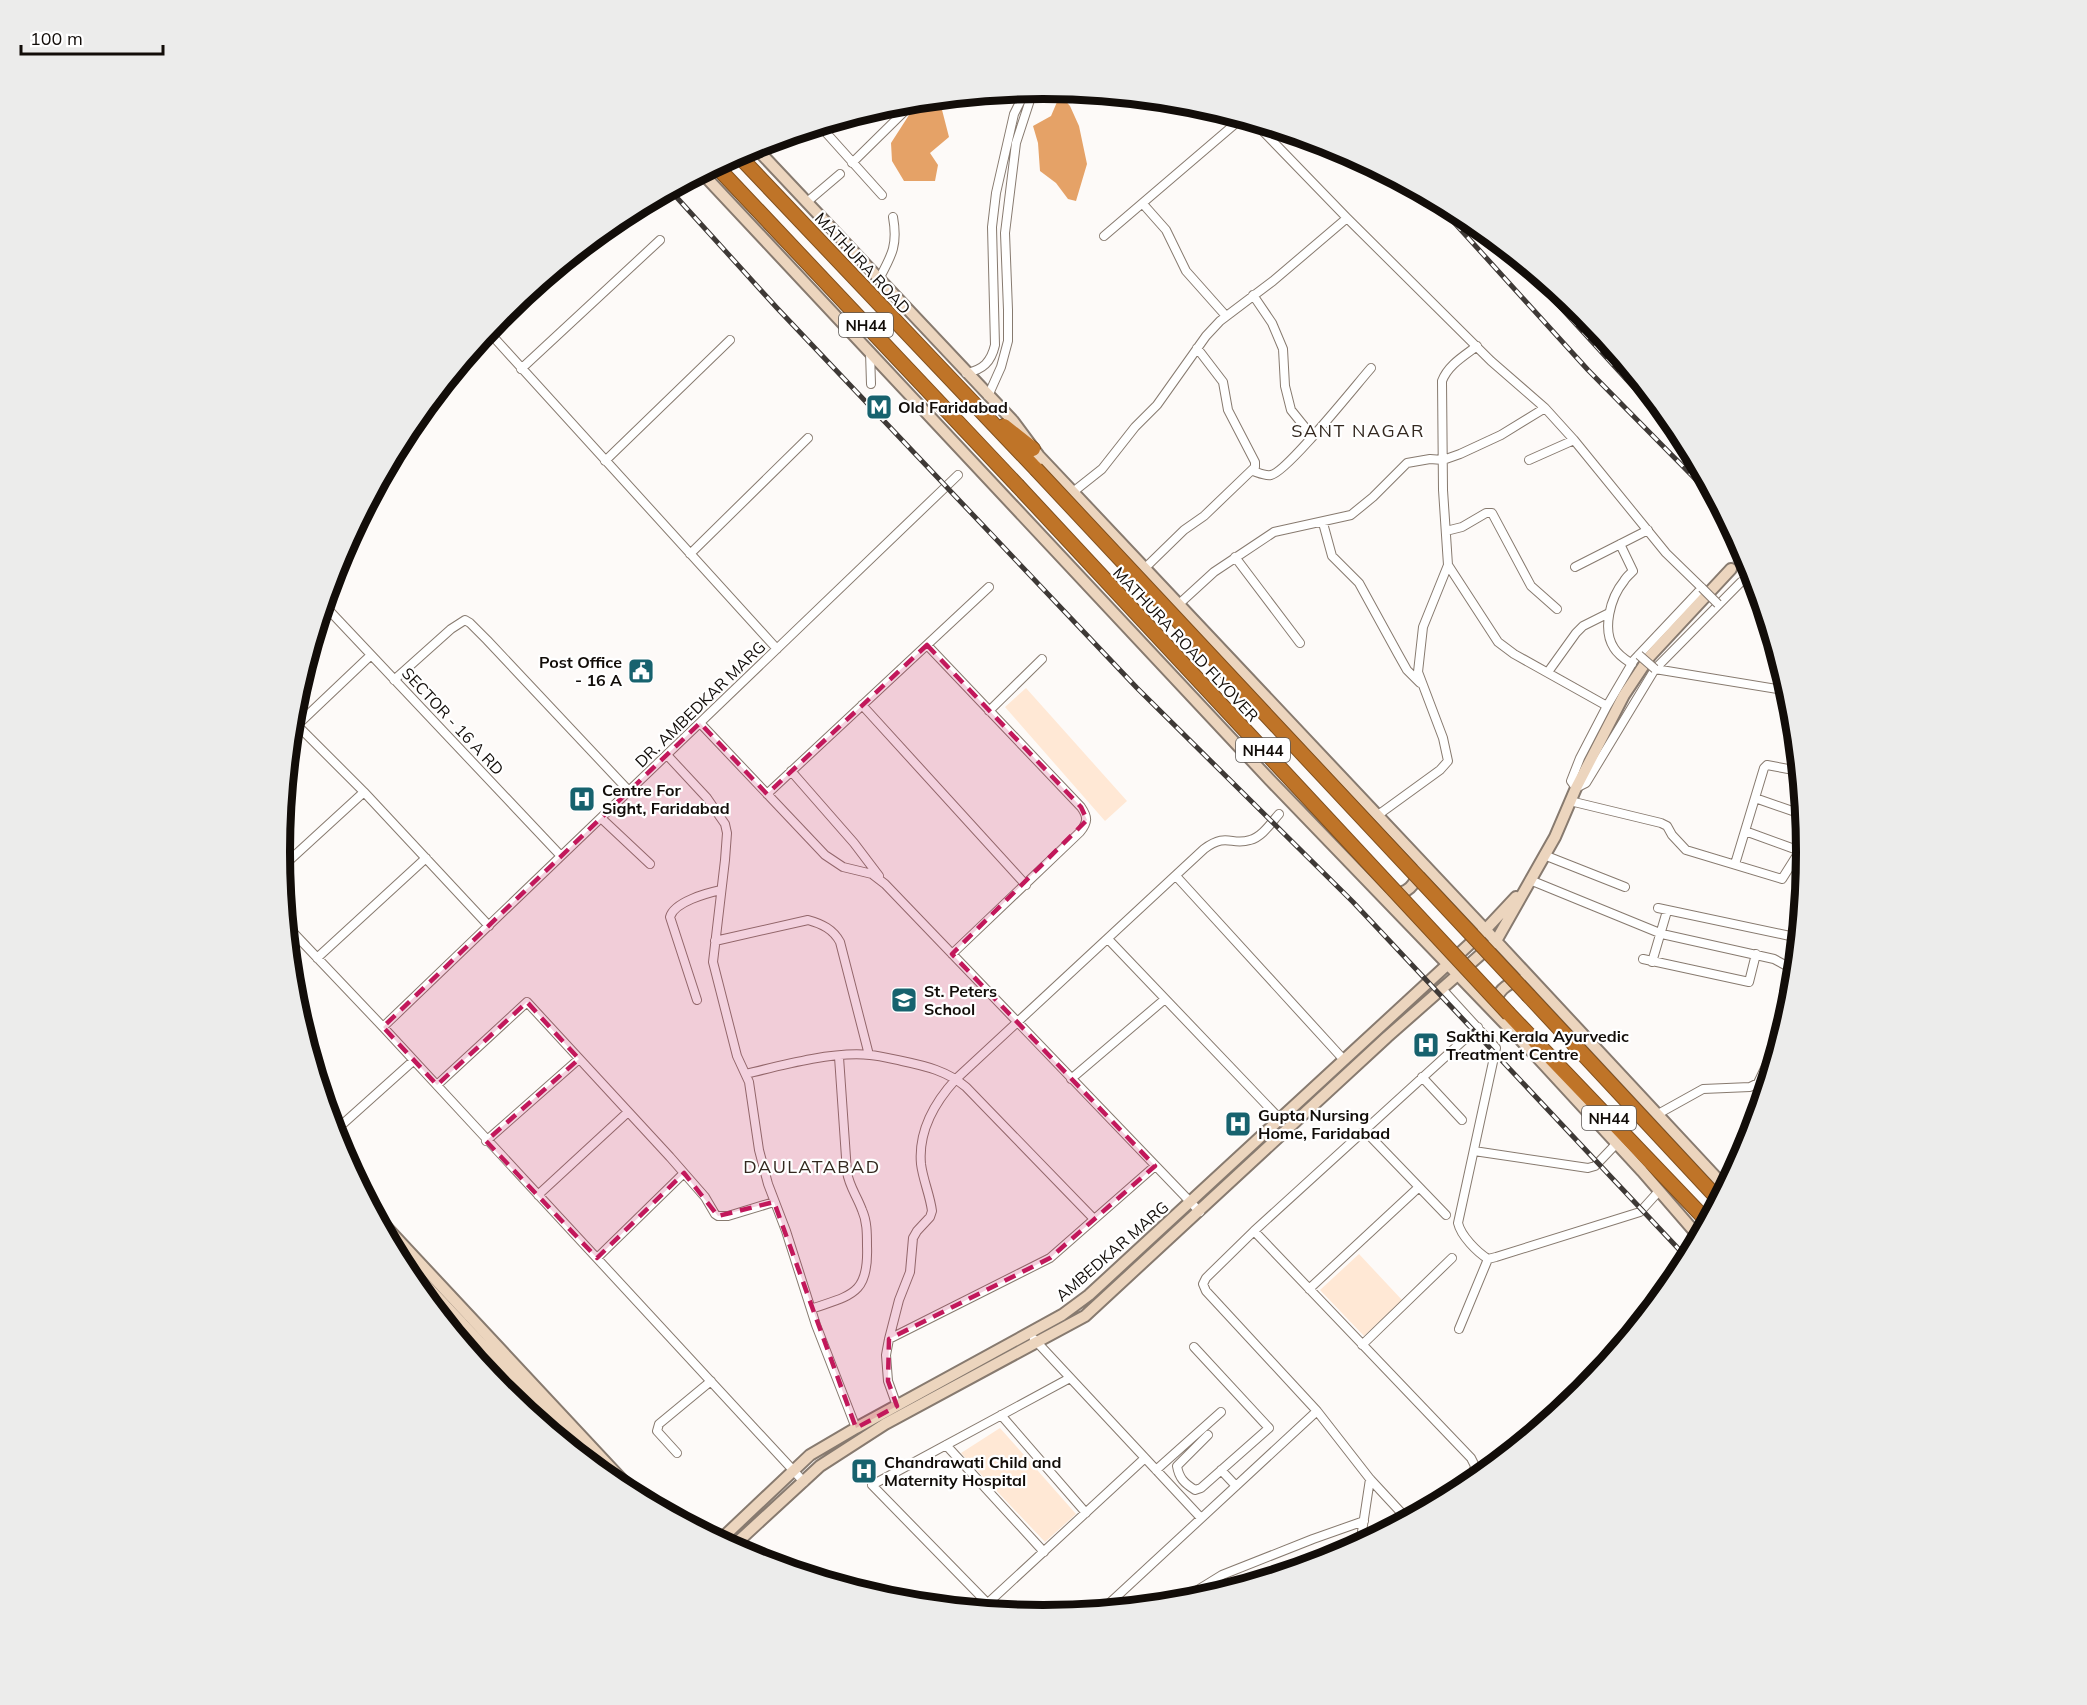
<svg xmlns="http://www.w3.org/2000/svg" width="2087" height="1705" font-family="Mulish,sans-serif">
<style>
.green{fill:#ffe8d5}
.water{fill:#e5a267}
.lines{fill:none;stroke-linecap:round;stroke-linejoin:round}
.secondary-tunnel{stroke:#dad6d4;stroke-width:10;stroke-dasharray:10 5;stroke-linecap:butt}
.street-casing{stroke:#877a6f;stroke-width:10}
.secondary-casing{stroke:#877a6f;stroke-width:14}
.highway-casing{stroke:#82501d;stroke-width:16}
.street{stroke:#fff;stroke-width:8}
.secondary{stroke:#ecd5be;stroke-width:10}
.highway{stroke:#bf7428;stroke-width:14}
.rail-casing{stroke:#3e3936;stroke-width:5}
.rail{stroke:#fff;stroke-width:3;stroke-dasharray:9;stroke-linecap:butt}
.street-bridge-casing{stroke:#877a6f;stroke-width:10;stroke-linecap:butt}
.highway-bridge-casing{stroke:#82501d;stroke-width:16;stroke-linecap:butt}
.street-bridge{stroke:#fff;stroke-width:8}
.highway-bridge{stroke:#bf7428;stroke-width:14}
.marked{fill:#c2185b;fill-opacity:0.2;stroke:#c2185b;stroke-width:4.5;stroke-dasharray:12 8;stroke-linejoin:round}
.labels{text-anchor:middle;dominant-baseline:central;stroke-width:4.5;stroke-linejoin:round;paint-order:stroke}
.shield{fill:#fff;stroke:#595653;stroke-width:1.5}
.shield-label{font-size:15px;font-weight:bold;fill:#120d09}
.street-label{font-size:16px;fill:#120d09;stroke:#fff}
.poi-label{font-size:16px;font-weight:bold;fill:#120d09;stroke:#fff;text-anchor:start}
.neighbourhood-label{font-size:18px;letter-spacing:1.5px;fill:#342920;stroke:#fff}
.rim{fill:none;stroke:#120d09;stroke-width:8}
</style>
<rect width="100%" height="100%" fill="#fdfaf8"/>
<path class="green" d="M1026,688L1127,801L1105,821L1005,707Z
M1359,1254L1402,1300L1364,1336L1320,1290Z
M1000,1428L1076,1514L1045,1542L961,1453Z"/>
<path class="water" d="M1060,95L1070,106L1079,126L1087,164L1076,201L1068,199L1056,183L1040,171L1038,143L1033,126L1051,116Z
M941,106L949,137L930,153L938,165L935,181H904L892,161L891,143L909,115L923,107Z"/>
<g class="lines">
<path class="secondary-tunnel" d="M1731,569L1747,555"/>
<defs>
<path id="street" d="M1254,122L1347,218L1491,361L1545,408L1574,440L1666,553L1702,588L1634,660L1607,706L1580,758L1571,781L1576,788L1586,783L1655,669L1741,582
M820,126L882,195
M852,163L915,101
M807,202L840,174
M1143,204L1166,230L1186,271L1226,316
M1104,236L1242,118
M879,279C892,255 898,245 893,217
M1253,295L1272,323L1283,349L1285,386L1291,410L1312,436
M488,331L777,649
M870,352L871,384
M521,369L660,240
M966,373C983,370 991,362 995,345L992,227L996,193L1014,114L1026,90
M988,396L1001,367L1008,341V310L1005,233L1016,143L1030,100L1039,89
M1529,460L1574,440
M605,461L730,340
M1253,471C1259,473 1265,476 1271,475C1287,472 1356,385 1371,368
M1073,492L1102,469L1135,427L1157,405L1206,336L1220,321L1273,281L1347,218
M1323,523L1332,556L1359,583L1398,654L1407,670L1420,683
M1446,531L1462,527L1486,513H1492L1531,586L1557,609
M1620,544L1633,571C1630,574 1626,577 1624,581C1610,598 1602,630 1614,648C1618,655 1626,660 1632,664
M690,554L808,438
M1235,557L1300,643
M1448,565L1498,642L1514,654L1607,706
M1575,567L1648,530
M1145,568L1184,530L1204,516L1255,467V462L1228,410L1223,382L1197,348
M1179,604L1214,572L1274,532L1351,515L1373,497L1407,463L1430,459L1443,460L1460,454L1501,435L1545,408
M324,605L561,856
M927,645L1081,807C1088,817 1088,822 1080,832L952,954
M1655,669L1789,691
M1548,672L1576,633L1583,626L1609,613
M394,680L451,629L465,620L470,623L487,640L629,791
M862,705L1026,885
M989,711L1042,659
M700,723L825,855L843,867L872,874L885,884L1200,1212
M297,725L364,792L489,926
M292,730L371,655
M667,755L707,798L725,824L727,833L725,860L713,962L737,1056L749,1082L759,1150L768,1184L786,1231L816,1325L856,1428
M791,771L854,843L879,876
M767,794L989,587
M1755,798L1804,815
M1570,801L1661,823L1667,826L1672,835L1686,850L1782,879L1806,841
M1378,815L1440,770L1448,761L1443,738L1418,672L1423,627L1448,565L1443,490L1442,381C1448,365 1464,356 1477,346
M601,818L650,864
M1745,831L1800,851
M1544,855L1625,887
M1735,864L1764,768L1767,765L1799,771
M281,868L364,792
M1176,876L1344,1060
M1530,880L1662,934L1774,959L1796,971
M1658,908L1790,936L1799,941
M287,926L383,1027L804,1482
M1108,939L1280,1119
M715,941L808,920C822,924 833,929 840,942L869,1055
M317,958L426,858
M1643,959L1749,982L1756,954
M1652,962L1667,911
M1442,989L1496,1048L1458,1223C1461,1236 1477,1252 1488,1259L1496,1257L1640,1212L1659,1191
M697,1000L670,917C674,902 707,893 721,890
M383,1027L958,475
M746,1074C782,1065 834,1051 870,1055C881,1056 892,1059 902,1061C926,1066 947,1071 966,1087L1094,1219
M1422,1077L1462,1120
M1071,1079L1165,999
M437,1085L527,1002L670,1157L705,1197L715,1214L718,1216H728L774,1202
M1658,1114L1703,1089L1750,1087L1758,1083L1785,1026
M336,1130L413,1061
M1365,1131L1446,1215
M486,1141L579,1059
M1474,1151L1588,1168L1595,1166L1617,1143
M538,1195L628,1112
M1254,1231L1471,1458L1475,1466L1473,1473L1447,1499
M597,1258L684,1173
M1309,1289L1419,1187
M811,1309C851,1295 869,1295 867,1246C867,1233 867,1221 862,1210C857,1196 849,1186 847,1172L839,1057
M1459,1329L1488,1259
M889,1339L1050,1258L1155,1166
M1034,1339L1201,1518
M1362,1345L1452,1258
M1194,1347L1269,1428L1201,1488L1195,1490C1184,1483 1179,1478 1177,1466L1208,1435
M897,1406L888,1381L886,1355L889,1339L899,1300L910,1272L913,1238L917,1231L930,1217L932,1211C930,1195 923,1180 921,1164C918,1131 935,1102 956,1079L1204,849C1227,832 1231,846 1250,840C1262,837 1271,823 1279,814
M1001,1415L1086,1513
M946,1445L1044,1552
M677,1453L657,1431L659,1424L711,1381
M1156,1470L1221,1412
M1221,1470L1236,1486
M1408,1520L1370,1479L1317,1411L1206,1291L1203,1284L1206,1278L1254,1231L1478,1027
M1360,1545L1370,1479
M988,1603L1145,1458
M1175,1604L1222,1575L1313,1539L1364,1521
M1101,1611L1317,1411
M996,1612L872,1485L1070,1378"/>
<path id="secondary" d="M754,146L1013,421L1039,456L1073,492L1496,941L1726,1188
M702,173L1270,780L1538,1058L1642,1171L1700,1238
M1391,895C1408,893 1415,886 1419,870
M1495,1005C1497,991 1506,984 1520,980
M376,1216L641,1500
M395,1252L611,1481
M719,1541L810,1455L856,1428L1062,1315L1089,1295L1486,929L1516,897
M731,1548L820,1466L885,1424L1085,1316L1387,1037L1496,941L1555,837L1576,788L1624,695L1650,656L1731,569"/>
<path id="highway" d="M737,154L1036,469
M716,166L1017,485
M1004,426L1033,449
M1529,996L1720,1201
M1509,1014L1708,1222"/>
</defs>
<use href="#street" class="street-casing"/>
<use href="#secondary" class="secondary-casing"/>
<use href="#highway" class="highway-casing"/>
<use href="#street" class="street"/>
<use href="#secondary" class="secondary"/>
<use href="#highway" class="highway"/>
<defs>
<path id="rail" d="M670,190L777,308L1137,688L1353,902L1688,1259
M1431,197L1588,370L1718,502
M1510,252L1691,450"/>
</defs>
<use href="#rail" class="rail-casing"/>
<use href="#rail" class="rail"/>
<defs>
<path id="street-bridge" d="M1702,588L1718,604
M1639,655L1655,669"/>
<path id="highway-bridge" d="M1036,469L1529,996
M1017,485L1509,1014"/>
</defs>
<use href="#street-bridge" class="street-bridge-casing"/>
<use href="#highway-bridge" class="highway-bridge-casing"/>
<use href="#street-bridge" class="street-bridge"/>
<use href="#highway-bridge" class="highway-bridge"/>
</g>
<path class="marked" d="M927,645L1081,807L1087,820L952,954L1155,1166L1050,1258L889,1339L888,1381L897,1406L856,1428L774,1202L718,1216L684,1173L597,1258L486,1141L579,1059L527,1002L437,1085L383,1027L700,723L767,794Z"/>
<defs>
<symbol id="metro-square" viewBox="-11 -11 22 22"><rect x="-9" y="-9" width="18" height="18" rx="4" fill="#17626e" stroke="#fff"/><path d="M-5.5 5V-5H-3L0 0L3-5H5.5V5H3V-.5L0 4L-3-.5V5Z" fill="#fff"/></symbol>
<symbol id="civic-square" viewBox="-11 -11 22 22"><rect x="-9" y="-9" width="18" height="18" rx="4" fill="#17626e" stroke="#fff"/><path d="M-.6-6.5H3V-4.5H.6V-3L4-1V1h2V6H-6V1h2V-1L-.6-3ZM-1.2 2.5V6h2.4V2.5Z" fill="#fff"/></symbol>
<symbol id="hospital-square" viewBox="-11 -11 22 22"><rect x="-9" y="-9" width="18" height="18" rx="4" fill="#17626e" stroke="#fff"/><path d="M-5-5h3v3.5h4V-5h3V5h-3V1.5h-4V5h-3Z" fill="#fff"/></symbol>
<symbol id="school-square" viewBox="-11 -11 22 22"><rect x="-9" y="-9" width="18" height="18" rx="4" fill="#17626e" stroke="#fff"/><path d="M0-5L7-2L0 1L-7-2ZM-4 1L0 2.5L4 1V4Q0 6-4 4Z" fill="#fff"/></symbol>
</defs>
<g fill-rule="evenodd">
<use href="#metro-square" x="864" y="392" width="30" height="30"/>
<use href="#civic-square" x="626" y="656" width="30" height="30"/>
<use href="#hospital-square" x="567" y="784" width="30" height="30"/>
<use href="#school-square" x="889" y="985" width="30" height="30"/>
<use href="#hospital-square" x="1411" y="1030" width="30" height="30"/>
<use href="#hospital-square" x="1223" y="1109" width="30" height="30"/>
<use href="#hospital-square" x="849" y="1456" width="30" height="30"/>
</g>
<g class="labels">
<g class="shield">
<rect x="839" y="313" width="54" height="24" rx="4.5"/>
<rect x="1236" y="738" width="54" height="24" rx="4.5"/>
<rect x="1582" y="1106" width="54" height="24" rx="4.5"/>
</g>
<g class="shield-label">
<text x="866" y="325">NH44</text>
<text x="1263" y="750">NH44</text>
<text x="1609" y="1118">NH44</text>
</g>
<g class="street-label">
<text transform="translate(863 263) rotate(47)">MATHURA ROAD</text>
<text transform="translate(1186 644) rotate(47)">MATHURA ROAD FLYOVER</text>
<text transform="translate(700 704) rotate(-44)">DR. AMBEDKAR MARG</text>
<text transform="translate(453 721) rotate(47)">SECTOR - 16 A RD</text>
<text transform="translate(1112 1251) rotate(-41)">AMBEDKAR MARG</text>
</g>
<g class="poi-label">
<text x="898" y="407">Old Faridabad</text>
<text x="622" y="662" text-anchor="end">Post Office<tspan x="622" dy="18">- 16 A</tspan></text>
<text x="602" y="790">Centre For<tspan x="602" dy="18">Sight, Faridabad</tspan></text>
<text x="924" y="991">St. Peters<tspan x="924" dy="18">School</tspan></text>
<text x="1446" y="1036">Sakthi Kerala Ayurvedic<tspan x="1446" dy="18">Treatment Centre</tspan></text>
<text x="1258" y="1115">Gupta Nursing<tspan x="1258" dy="18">Home, Faridabad</tspan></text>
<text x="884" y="1462">Chandrawati Child and<tspan x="884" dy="18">Maternity Hospital</tspan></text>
</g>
<g class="neighbourhood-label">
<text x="1358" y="430">SANT NAGAR</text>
<text x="812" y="1166">DAULATABAD</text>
</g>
</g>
<path d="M0 0H2087V1705H0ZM290 852a753 753 0 1 1 1506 0a753 753 0 1 1-1506 0Z" fill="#ececeb" fill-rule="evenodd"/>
<path class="rim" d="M290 852a753 753 0 1 1 1506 0a753 753 0 1 1-1506 0Z"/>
<path d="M21 45v9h142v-9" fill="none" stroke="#120d09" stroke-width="3"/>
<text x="30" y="45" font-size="18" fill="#120d09" stroke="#ffffff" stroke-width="4.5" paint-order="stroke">100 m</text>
</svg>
